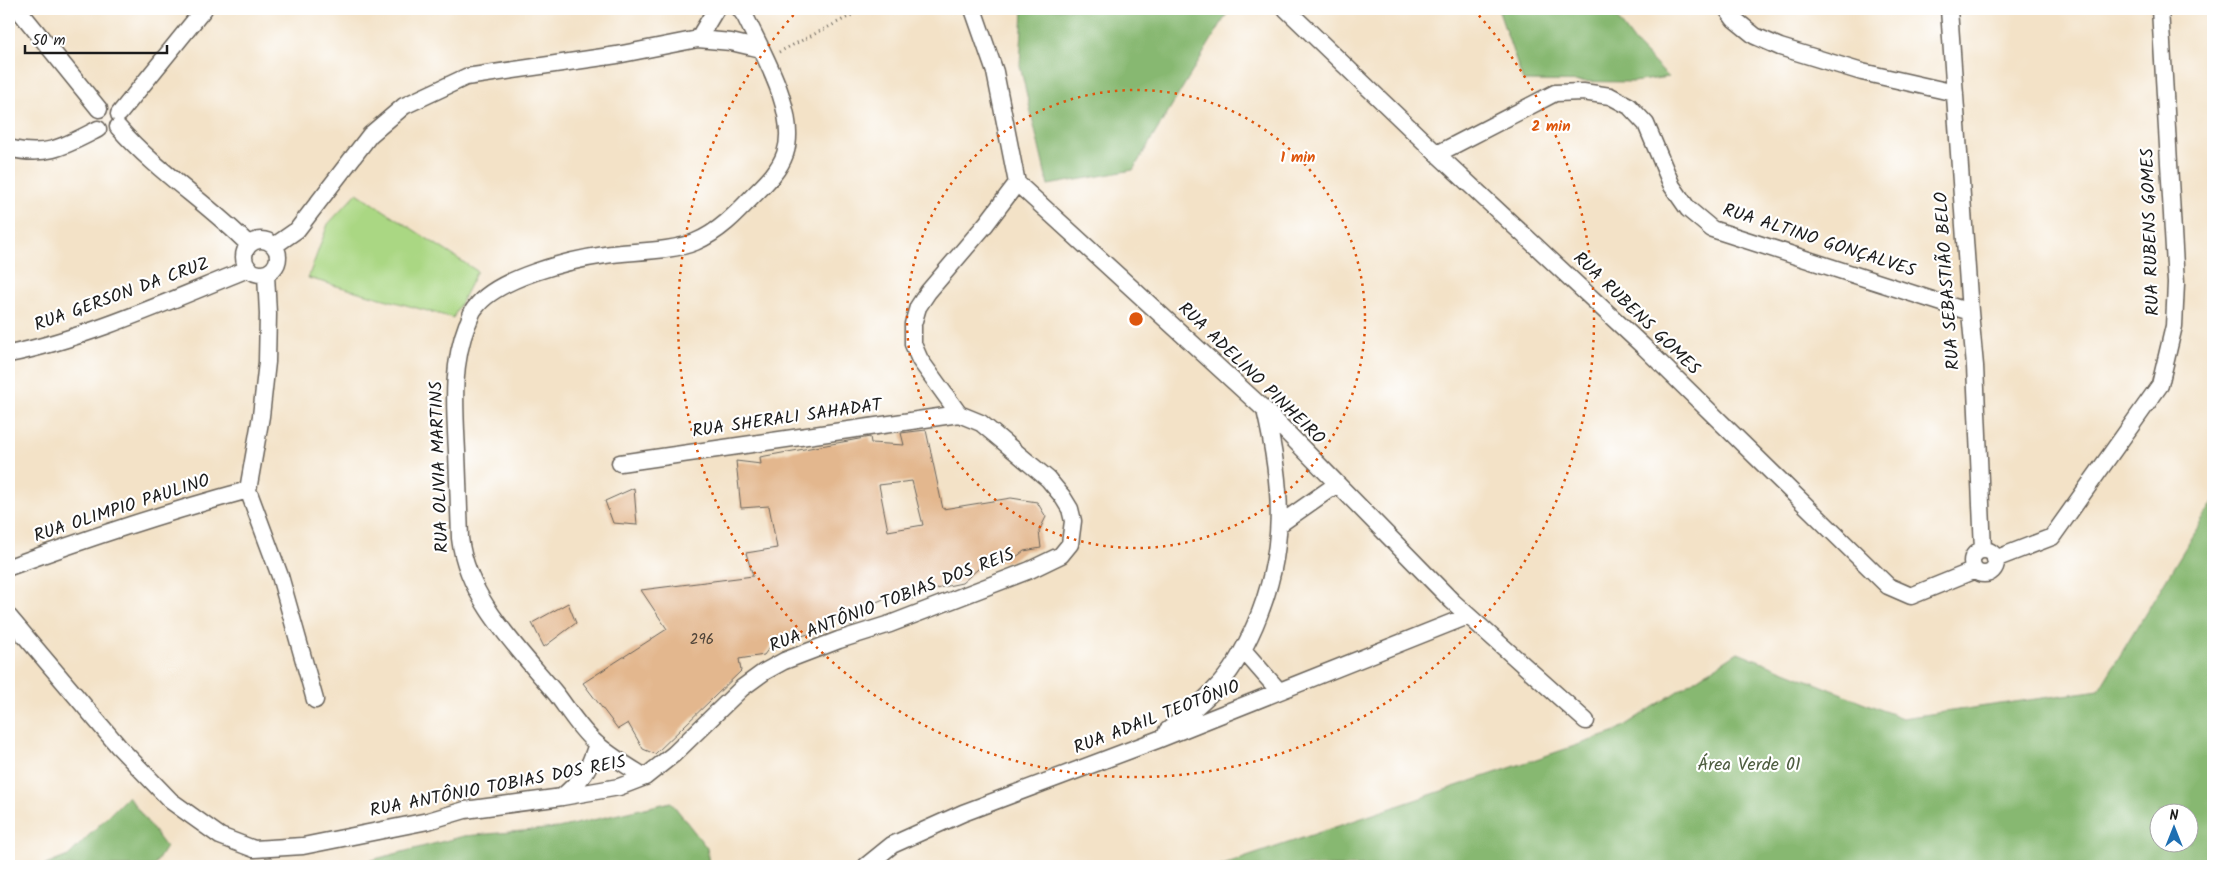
<svg xmlns="http://www.w3.org/2000/svg" width="2222" height="875" font-family="Kalam,sans-serif">
<style>
.green{fill:#aad783;stroke:#637a50}
.forest{fill:#87b871;stroke:#526a46;fill-rule:evenodd}
.building{fill:#e3b78e;fill-rule:evenodd}
.lines{fill:none;stroke-linecap:round;stroke-linejoin:round}
.street-casing{stroke:#676158;stroke-width:19}
.path{stroke:#676158;stroke-width:3;stroke-dasharray:1 4;stroke-linecap:butt}
.street{stroke:#fff;stroke-width:16}
.ring{fill:none;stroke:#de560d;stroke-width:2.5;stroke-dasharray:2.5 5}
.labels{text-anchor:middle;dominant-baseline:central;stroke-width:4.5;stroke-linejoin:round;paint-order:stroke}
.number-label{font-size:15px;fill:#4e4338}
.street-label{font-size:18px;fill:#1c1c1c;stroke:#fff}
.park-label{font-size:18px;fill:#4e5d40;stroke:#fff}
.centre{fill:#de560d;stroke:#fff;stroke-width:2.5}
.ring-label{font-size:15px;text-anchor:middle;font-weight:bold;fill:#de560d;stroke:#fff;stroke-width:4.5;stroke-linejoin:round;paint-order:stroke}
</style>
<rect width="100%" height="100%" fill="#fff"/>
<filter id="ink" filterUnits="userSpaceOnUse"><feTurbulence type="fractalNoise" baseFrequency=".02" numOctaves="2"/><feDisplacementMap in="SourceGraphic" scale="10" xChannelSelector="R" yChannelSelector="G"/><feConvolveMatrix kernelMatrix="1 2 1 2 8 2 1 2 1" color-interpolation-filters="sRGB"/></filter>
<filter id="wash" filterUnits="userSpaceOnUse"><feTurbulence type="fractalNoise" baseFrequency=".0096" numOctaves="4" result="noise"/><feDisplacementMap in="SourceGraphic" scale="20" xChannelSelector="R" yChannelSelector="G"/><feGaussianBlur stdDeviation="1.12" result="paint"/><feColorMatrix in="noise" values="0 0 0 0 0 0 0 0 0 0 0 0 0 0 0 0 0 1.4 0 .05"/><feComposite in="paint" operator="in"/></filter>
<g filter="url(#wash)">
<rect width="100%" height="100%" fill="#f3e2c7"/>
<path class="green" d="M357,193L477,271L453,318L308,278L328,224Z"/>
<path class="forest" d="M1023,9H1230L1133,170L1048,185L1020,66Z
M1498,9H1610L1637,45L1668,77L1633,82L1523,81Z
M2213,502V866H1220L1613,733L1738,652L1902,718L2099,690ZM2190,812V842H2160V812Z
M128,796L166,847L154,866H43L68,856Z
M671,802L707,848L709,866H348L464,836L558,828Z"/>
<g id="blocks">
<path class="building" d="M926,430L943,509L1011,498L1037,502L1046,517L1039,531L1041,548L1024,551L1011,561L985,563L962,583L943,587L911,599L909,588L872,604L868,613H844L845,619L829,618L819,631L798,637L796,631L774,641L764,655L739,659L741,671L655,754L643,749L628,723L618,729L583,683L667,629L641,590L753,576L746,553L777,548L769,506L741,508L736,461L761,464L760,457L870,437L871,443L904,445L901,433ZM912,481L923,525L888,531L879,485Z
M634,488L637,525L613,523L605,501Z
M568,603L576,623L544,647L532,623Z"/>
</g>
</g>
<g filter="url(#ink)">
<use href="#blocks" fill-opacity="0" stroke="#676158" stroke-width="1"/>
<g class="lines">
<defs>
<path id="street" d="M18,9L99,109
M973,9L995,72L1017,183L1265,410L1452,601L1586,721
M1286,9L1437,154L1644,347L1888,586L1911,596L1975,570
M1727,9L1734,19L1755,36L1780,47L1862,72L1955,93
M1949,9L1970,312L1975,366L1983,550
M698,39L731,42L761,49
M119,114L204,9
M118,127C157,172 208,203 249,245
M9,148C46,158 65,146 98,129
M1437,154L1555,93L1583,92L1610,96L1629,106L1646,124L1672,186L1688,209L1712,229L1970,312
M244 257a17 17 0 1 1 34 0a17 17 0 1 1-34 0Z
M274,246L297,230L370,135L404,106L466,77L617,55L698,39L716,9
M266,274L268,314L267,362L261,416L248,490L280,576L315,700
M9,354C88,338 173,299 248,269
M620,463L959,414
M1280,524L1337,484
M1972 562a12 12 0 1 1 24 0a12 12 0 1 1-24 0Z
M1995,559L2052,537L2160,385L2174,326L2176,283L2160,9
M9,567C88,538 167,512 248,490
M9,617L119,747L171,801L220,836L254,849L303,846L428,821L465,810L562,797L619,787L645,777L674,754L742,688L764,672L784,661L839,640L890,624L1030,570L1061,555L1070,544L1073,521L1070,509L1062,496L1048,479L981,423L959,414L920,360L913,344V324L918,307L928,292L986,224L1017,183
M1244,651L1279,691
M1167,731C1183,718 1201,704 1215,689C1233,671 1245,648 1255,625C1287,551 1283,488 1265,410
M645,777C629,767 612,757 598,745C582,732 569,711 557,695C519,649 467,599 460,538C459,509 458,480 457,452C455,409 451,366 467,325C470,320 471,312 475,308C496,278 570,260 605,255C631,251 671,252 695,242C719,232 736,214 753,196C766,183 779,171 785,154C799,114 762,52 745,16L740,9
M562,797C583,778 588,772 597,744
M866,866L892,845L963,813L1157,740L1468,616"/>
</defs>
<use href="#street" class="street-casing"/>
<path class="path" d="M779,52L864,9"/>
<use href="#street" class="street"/>
</g>
</g>
<g class="ring">
<circle cx="1136" cy="319" r="229"/>
<path d="M1474 10A458 458 0 1 1 798 10"/>
</g>
<g class="labels">
<g class="number-label">
<text x="702" y="640">296</text>
</g>
<g class="street-label">
<text transform="translate(2151 232) rotate(-92)">RUA RUBENS GOMES</text>
<text transform="translate(1819 241) rotate(18)">RUA ALTINO GONÇALVES</text>
<text transform="translate(1948 281) rotate(-94)">RUA SEBASTIÃO BELO</text>
<text transform="translate(122 295) rotate(-20)">RUA GERSON DA CRUZ</text>
<text transform="translate(1636 314) rotate(44)">RUA RUBENS GOMES</text>
<text transform="translate(1251 374) rotate(44)">RUA ADELINO PINHEIRO</text>
<text transform="translate(787 419) rotate(-8)">RUA SHERALI SAHADAT</text>
<text transform="translate(440 467) rotate(-92)">RUA OLIVIA MARTINS</text>
<text transform="translate(122 509) rotate(-18)">RUA OLIMPIO PAULINO</text>
<text transform="translate(892 601) rotate(-21)">RUA ANTÔNIO TOBIAS DOS REIS</text>
<text transform="translate(1157 718) rotate(-21)">RUA ADAIL TEOTÔNIO</text>
<text transform="translate(498 787) rotate(-11)">RUA ANTÔNIO TOBIAS DOS REIS</text>
</g>
<g class="park-label">
<text x="1749" y="765">Área Verde 01</text>
</g>
</g>
<circle cx="1136" cy="319" r="8" class="centre"/>
<g class="ring-label">
<text x="1551" y="131">2 min</text>
<text x="1298" y="162">1 min</text>
</g>
<rect width="2222" height="875" fill="none" stroke="#fff" stroke-width="30"/>
<g transform="translate(2174 828)"><circle r="24" fill="#ffffff" stroke="#a4a4a4"/>
<path d="M0-4L9 19L0 12L-9 19Z" fill="#1f6fb2"/>
<text y="-8" font-size="14" font-weight="bold" text-anchor="middle" fill="#1c1c1c">N</text>
</g>
<path d="M25 45v8h142v-8" fill="none" stroke="#1c1c1c" stroke-width="2.5"/>
<text x="32" y="45" font-size="15" fill="#1c1c1c" stroke="#ffffff" stroke-width="4" paint-order="stroke">50 m</text>
</svg>
